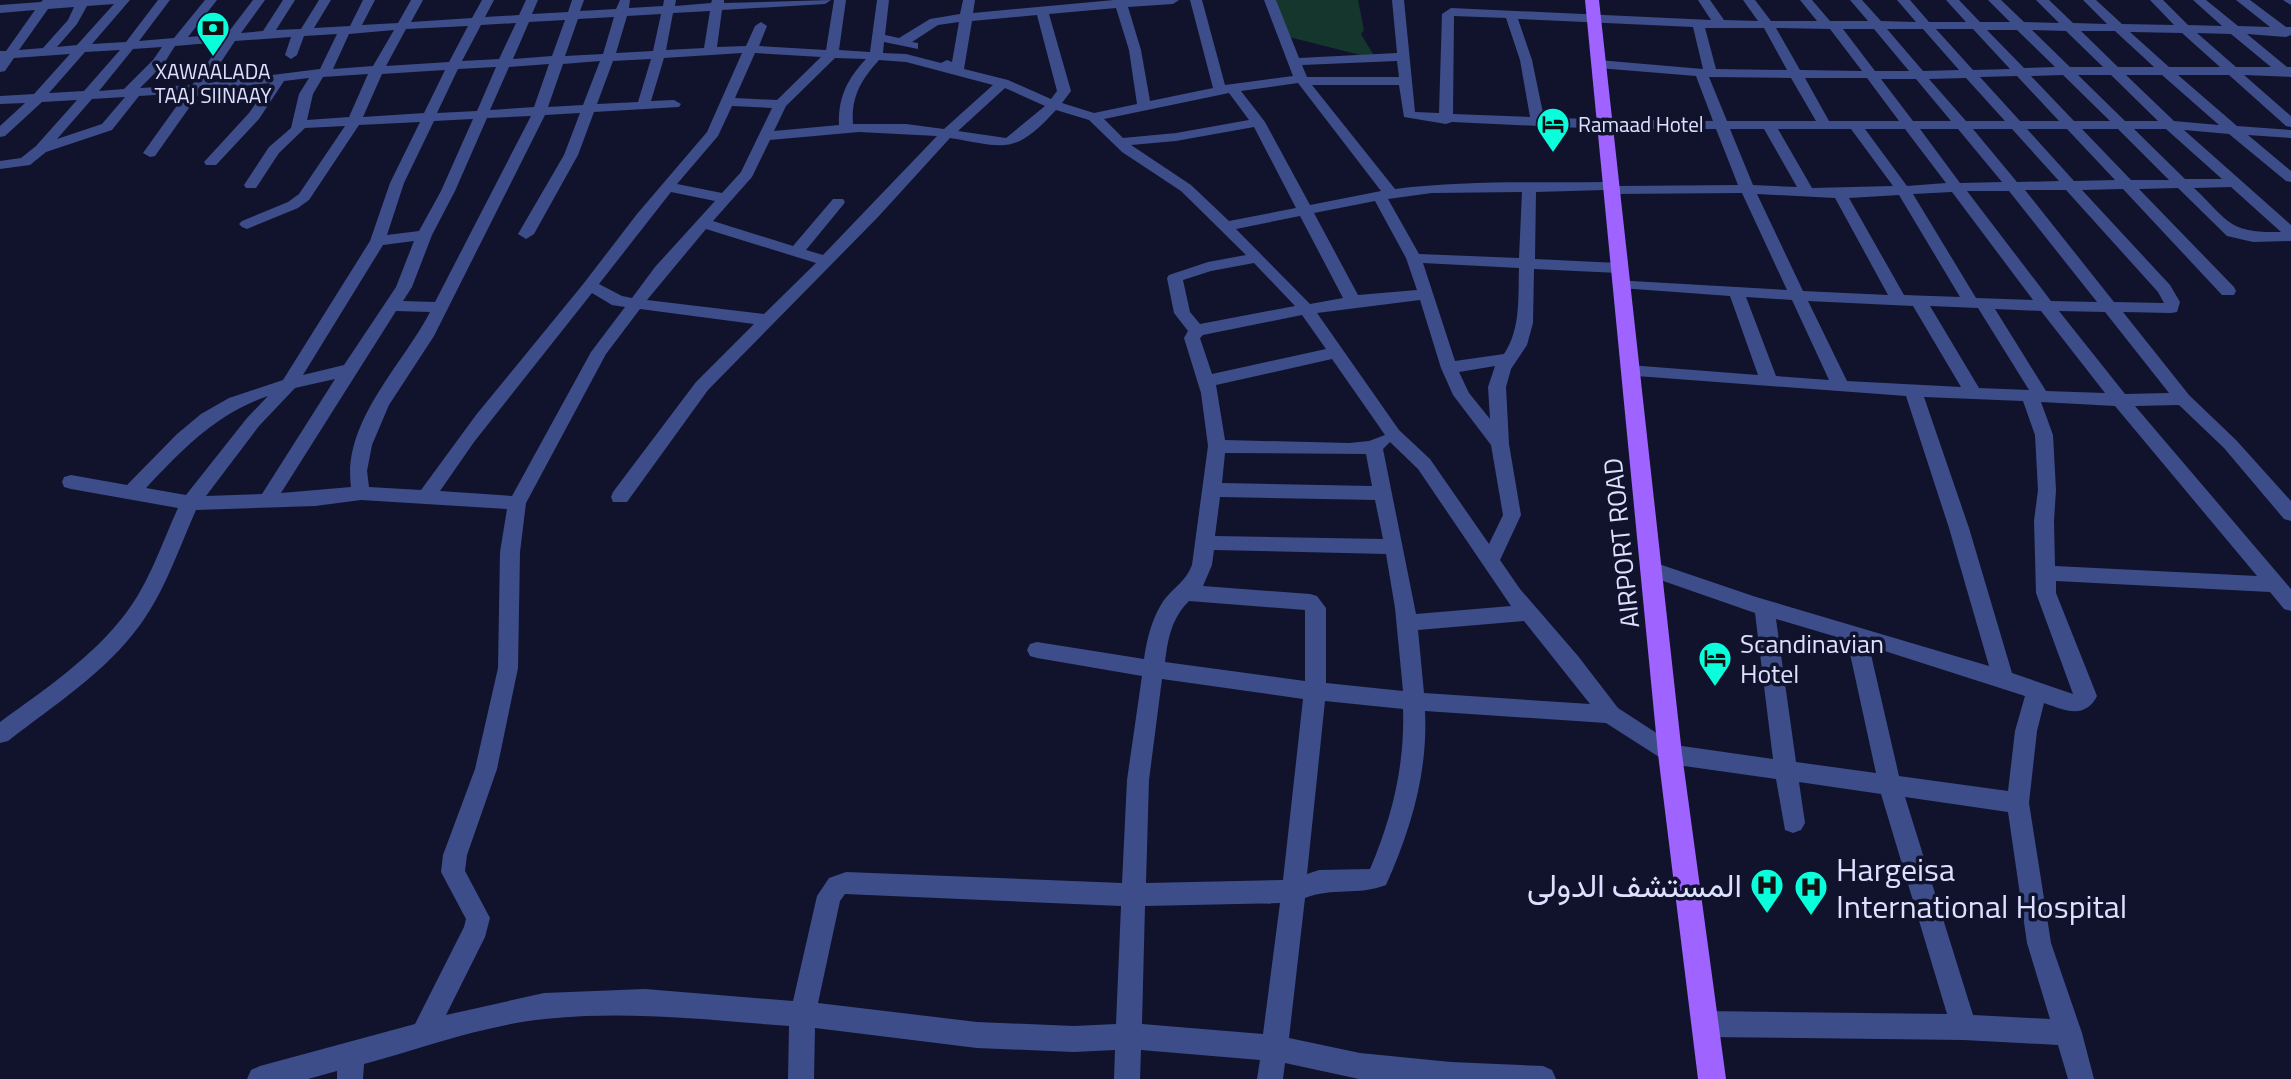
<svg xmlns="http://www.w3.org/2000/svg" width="2291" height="1079" font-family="'Titillium Web',Vazirmatn,sans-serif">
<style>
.green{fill:#14362d}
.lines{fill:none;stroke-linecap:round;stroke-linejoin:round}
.minor{fill:#3d4d8a;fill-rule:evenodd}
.major{fill:#9f64ff;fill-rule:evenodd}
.labels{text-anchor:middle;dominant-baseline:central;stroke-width:7;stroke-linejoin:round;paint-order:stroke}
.far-poi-label{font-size:21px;fill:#dce1ff;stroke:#11132c}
.street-label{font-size:26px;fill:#dce1ff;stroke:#11132c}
.poi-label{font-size:26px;fill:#dce1ff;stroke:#11132c;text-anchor:start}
.near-poi-label{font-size:32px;fill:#dce1ff;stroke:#11132c;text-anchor:start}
</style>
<rect width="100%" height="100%" fill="#11132c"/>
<path class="green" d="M1276,0H1358L1364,30L1361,34L1376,59L1289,37Z"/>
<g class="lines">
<path class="minor" d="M43,0H130L92,44L126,42L158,0H170L139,41L174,38L205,0H217L188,37L227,34L253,0H265L241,33L263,31L283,0H295L276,30L301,29L319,0H331L314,28L350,26L363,0H375L362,25L398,23L411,0H423L411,22L472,18L482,0H494L485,17L519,15L526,0H538L532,14L568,12L572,0H584L580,11L616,9L620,0H630L629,8L663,6L664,0H676L675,6L711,3L712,0H724V3L831,0L825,4L722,10L717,47L746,46L755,26L761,22L767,26L759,46L826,50L834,0H846L839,50L870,52L877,0H889L885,35L899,38L930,19L960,14L963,0H975L973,13L1114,0H1179L1173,4L1128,7L1141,50L1150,101L1213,88L1190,0H1202L1225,85L1293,76L1264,0H1276L1299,58L1397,53L1392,0H1404L1415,112L1439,113L1442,14L1451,8L1711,20L1698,0H1710L1724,20L1758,21L1743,0H1755L1771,21H1817L1800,0H1812L1830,21H1868L1850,0H1862L1881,21L1916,22L1897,0H1910L1929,22H1966L1946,0H1959L1980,22H2010L1988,0H2001L2024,22L2059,23L2036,0H2049L2073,23L2107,24L2083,0H2096L2122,24L2174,25L2150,0H2163L2188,25L2222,26L2193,0H2206L2238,26L2270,27L2236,0H2250L2286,27H2291V35L2286,37L2247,34L2287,67H2291V77L2244,75L2291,116V127L2286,126L2229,75H2178L2237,126L2291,130V138L2248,135L2291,171V182L2286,181L2229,134L2184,130L2291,225V241L2253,242L2227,236L2178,188L2139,189L2234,287L2236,291L2234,295H2222L2123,189L2082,190L2170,285L2180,302L2177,312L2171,313L2123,312L2189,395L2236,440L2291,501V521L2284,519L2224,448L2179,405L2135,406L2291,589V611L2284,609L2270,592L2056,581V593L2097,696C2085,720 2064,710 2044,703L2037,731L2029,803L2051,943L2082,1033L2094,1079H2068L2058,1045L1964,1040L1706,1037L1697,1033L1693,1024L1697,1015L1706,1011L1947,1014L1881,794L1799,782L1805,823L1801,830L1793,833L1785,830L1776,779L1670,764L1606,723L1425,711C1428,773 1411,829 1386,885C1358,896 1332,887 1305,898L1289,1038L1360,1053L1451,1062L1543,1066L1552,1070L1556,1079H1359L1285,1063L1283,1079H1257L1260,1060L1141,1050L1140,1079H1114L1115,1050L1074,1052L977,1048L815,1028L814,1079H788L789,1026C708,1020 626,1010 545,1019C484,1025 423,1048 364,1064L363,1079H337V1071L308,1079H247L251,1070L260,1066L415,1024L464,927L466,919L441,872L443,855L475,769L498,668L500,552L507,509L361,500L315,506L196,510C179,548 165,591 140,625C105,673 54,705 8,741L0,743V722C45,689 92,658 126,613C149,583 162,543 178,508L71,489L64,487L62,482L64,477L71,475L127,485L177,434L201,414L229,398L283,380L370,241L390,183L420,122L359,125L309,200L298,208L247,229L242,227L239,224L242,221L288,202L299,194L345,126L305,128L279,153L256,188H246L244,185L269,147L291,128L299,94L309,78L284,81L259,119L216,165H206L204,162L249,113L270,83L201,91L155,156L150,157L143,153L186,93L139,96L112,130L46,152L30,165L0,169V161L21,158L36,146L77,100L42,102L5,136L0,137V126L25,103L0,104V96L34,94L70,54L14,58L5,71L0,72V51H6L35,10L0,13V5L41,2ZM114,4L77,45L57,47L77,24L87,6ZM74,7L68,20L43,48L19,50L48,9ZM1116,8L1129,50L1137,104L1094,113L1062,103L1071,91L1049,14ZM710,11L704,48L666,50L673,13ZM661,14L653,51L616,53L627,16ZM1037,15L1057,91L1051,99L1008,80L964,69L972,21ZM1454,16L1506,18L1520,60L1530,117L1453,114ZM614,17L603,54L565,56L578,19ZM1518,19L1693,27L1703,69L1598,60L1592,64L1598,68L1696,76L1713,121L1544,118L1532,60ZM565,20L552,56L513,59L529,22ZM959,22L952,62L947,60L941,63L906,54L883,53L884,42L918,49V43L912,42L938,25ZM516,23L499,59L462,61L481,25ZM468,26L449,62L386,66L406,29ZM1705,28H1764L1787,70L1716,69ZM1776,28L1830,29L1862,71L1800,70ZM1843,29H1874L1909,71H1875ZM1887,29H1923L1959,70L1923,71ZM1936,29H1973L2010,69L1973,70ZM394,30L373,66L333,69L349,34ZM1987,30H2017L2055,67L2024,68ZM2032,30L2066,31L2103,67H2070ZM2081,31H2115L2154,67H2118ZM2130,32L2182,33L2220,67H2169ZM2197,33L2231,34L2271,67H2236ZM337,34L320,69L207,83L235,41L291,37L285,55L291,59L297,55L304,36ZM222,42L192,85L140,88L163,65L175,46ZM162,47L153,60L124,89L99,91L133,49ZM120,50L84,91L49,93L85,52ZM742,53L707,132L637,214L584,283L476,415L421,490L369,487L367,471L372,445L389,405L434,336L545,115L580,113L564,155L518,234L526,239L534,234L578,155L594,112L679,107L681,104L674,100L651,101L664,58ZM755,53L821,57L777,100L735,98ZM835,58L866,59C847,79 838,98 839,125L774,131L786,106ZM651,59L638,102L597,104L613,61ZM879,60L906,62L993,85L944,129L906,124H853C851,97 861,80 879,60ZM600,61L583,105L548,107L563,64ZM1397,61L1399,77H1307L1302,65ZM549,64L534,107L490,110L509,67ZM496,67L477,111L437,113L458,69ZM445,70L424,113L363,117L382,74ZM368,74L349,117L307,120L313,94L323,77ZM2063,75L2110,121H2074L2031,76ZM2078,75H2111L2158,121H2125ZM2126,75H2162L2219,125L2174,121ZM2017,76L2059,121H2020L1980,77ZM1709,77L1791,78L1816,121H1727ZM1805,78H1867L1899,121H1829ZM1966,78L2005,121H1966L1929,79ZM1881,79H1916L1951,121H1913ZM1298,83L1381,191L1310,205L1265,122L1241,91ZM1312,85H1399L1404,117L1446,124L1452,122L1604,129H1716L1738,185L1618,186L1611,182C1539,183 1467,180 1395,189ZM1005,88L1045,106L1006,138L958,131ZM1229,93L1249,120L1176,133L1123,138L1104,119ZM125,97L102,124L57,139L92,99ZM732,106L772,108L741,172L722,193L677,184L718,136ZM1056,110L1089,120L1122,152L1181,191L1246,255L1208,262L1169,275L1167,278L1174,313L1188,331L1184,338L1201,393L1208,446L1192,565C1186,581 1174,587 1164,600C1152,618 1147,638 1144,659L1037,642L1030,644L1027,650L1030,656L1037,658L1142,676L1127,780L1122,883L846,872L829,878L817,896L793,1001L645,989L544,993L446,1015L485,937L490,918L465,871L467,855L497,769L518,668L520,552L526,503L606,354L640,309L754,324L696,382L613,492L611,497L613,502H627L708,390L878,217L950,138C1006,147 1014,156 1056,110ZM531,116L435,302L403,301L412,287L432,235L455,191L487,118ZM473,119L441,191L419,231L387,235L404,183L434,121ZM1254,127L1296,208L1229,221L1191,185L1131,145L1176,141ZM1730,129H1764L1797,187L1753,185ZM1778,129H1851L1893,186L1812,188ZM1865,129H1905L1946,183L1907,186ZM1920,129H1958L2002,182L1960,183ZM1973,129H2012L2059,181L2017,182ZM2027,129H2067L2115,180L2074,181ZM2082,129H2118L2169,180H2131ZM2134,129H2166L2222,179H2185ZM859,132L937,136L823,255L806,250L843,205L845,202L843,199H833L793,246L713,221L752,177L770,140ZM2231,187L2281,232C2228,233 2230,222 2194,188ZM1605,190L1612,194L1742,193L1787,290L1614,280L1612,283L1620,288L1730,296L1758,375L1629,365L1623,367L1621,371L1623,375L1906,396L1949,528L1989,666L1756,597L1653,562L1646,565L1643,570L1646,575L1755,613L1773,759L1675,745L1618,708L1578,656L1520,589L1500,560L1521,515L1509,444L1506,387L1511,369L1527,345L1533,323L1534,269L1618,273L1626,268L1618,263L1535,259L1536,192ZM2025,190H2066L2158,292L2164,303L2114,302ZM1967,191H2009L2097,302L2051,301ZM671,192L715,201L655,267L632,298L622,296L599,284ZM1522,192L1519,258L1419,254L1388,199L1432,193ZM1952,192L2033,300L1976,298L1913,194ZM1757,194L1835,198L1888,295L1803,291ZM1899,195L1960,297L1904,295L1849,198ZM1375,201L1406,258L1417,290L1358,295L1314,213ZM1300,216L1343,298L1310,304L1236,229ZM706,229L816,263L764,314L647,300ZM414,241L396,287L344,365L303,375L383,245ZM1254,263L1295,306L1200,324L1190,312L1183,280L1211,271ZM1423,263L1519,268C1518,297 1521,329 1504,354L1455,361ZM592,293L612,305L625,307L591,352L512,496L440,491L474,442ZM1746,297L1792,300L1829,380L1776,376ZM1420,300L1441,368L1453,395L1491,445L1503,515L1489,544L1430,459L1399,430L1317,313ZM1808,301L1913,306L1961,387L1847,381ZM1930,306L1978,308L2029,390L1979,388ZM1995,309L2041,311L2105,393L2046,391ZM396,311L430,312C402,366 342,422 351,487L281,493ZM2059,311L2105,312L2169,393L2125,394ZM1302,315L1326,349L1212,374L1200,338L1203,335ZM1332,359L1385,435L1369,441L1349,443L1225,440L1216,385ZM1495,366L1488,387L1490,419L1469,393L1459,372ZM335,379L262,494L206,496L259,426L295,388ZM268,396L247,418L186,495L146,488C183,449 216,414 268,396ZM1924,397L2023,401L2035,435L2038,490L2034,521L2036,593L2073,694L2012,673L1969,528ZM2041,402L2115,406L2257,576L2055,566L2054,521L2056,490L2053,435ZM1390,442L1418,469L1511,606L1416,614L1383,449ZM1225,453L1366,454L1372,486L1222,483ZM1220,497L1375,500L1383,539L1215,536ZM1214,550L1386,554L1395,608L1403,691L1326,683V608L1317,596L1310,594L1203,586L1212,565ZM1189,601L1305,610V681L1165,662C1168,639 1171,619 1189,601ZM1776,619L1847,640L1876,773L1796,762ZM1524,621L1590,704L1424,693L1418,630ZM1869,646L2025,696L2015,731L2008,791L1899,776ZM1162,679L1303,699L1283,880L1146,883L1149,780ZM1325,701L1403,709C1405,765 1392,818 1370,869L1319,870L1307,874ZM1905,797L2008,812L2027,943L2050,1019L1973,1015ZM845,894L1121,906L1116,1024L1074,1026L977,1022L818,1003L840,901ZM1280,903L1263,1034L1142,1024L1145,906Z
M2283,0H2291V5Z"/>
<path class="major" d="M1585,0H1599L1682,754L1726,1079H1698L1658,754Z"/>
</g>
<defs>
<symbol id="bank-pin" viewBox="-11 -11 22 30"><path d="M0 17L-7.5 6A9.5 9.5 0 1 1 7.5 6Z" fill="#09fedc" stroke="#11132c"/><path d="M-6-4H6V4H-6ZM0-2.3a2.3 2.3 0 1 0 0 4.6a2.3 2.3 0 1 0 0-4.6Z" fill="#111"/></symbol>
<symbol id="hotel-pin" viewBox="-11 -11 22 30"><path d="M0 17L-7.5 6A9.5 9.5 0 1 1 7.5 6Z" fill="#09fedc" stroke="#11132c"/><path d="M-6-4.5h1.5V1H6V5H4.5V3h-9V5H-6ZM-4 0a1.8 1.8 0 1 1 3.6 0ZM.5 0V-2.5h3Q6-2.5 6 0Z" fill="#111"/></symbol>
<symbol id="hospital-pin" viewBox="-11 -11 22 30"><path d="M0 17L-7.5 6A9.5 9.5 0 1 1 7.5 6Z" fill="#09fedc" stroke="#11132c"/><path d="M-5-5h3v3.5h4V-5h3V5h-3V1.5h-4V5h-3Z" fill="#111"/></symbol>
</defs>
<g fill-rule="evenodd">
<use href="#bank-pin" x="194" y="9" width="38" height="52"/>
<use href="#hotel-pin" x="1534" y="105" width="38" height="52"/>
<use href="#hotel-pin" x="1696" y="639" width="38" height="52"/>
<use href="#hospital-pin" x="1748" y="866" width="38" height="52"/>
<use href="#hospital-pin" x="1792" y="868" width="38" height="52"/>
</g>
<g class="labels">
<g class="far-poi-label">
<text x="213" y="71">XAWAALADA<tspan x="213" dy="24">TAAJ SIINAAY</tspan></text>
<text x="1578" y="124" text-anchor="start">Ramaad Hotel</text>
</g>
<g class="street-label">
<text transform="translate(1621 543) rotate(-96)">AIRPORT ROAD</text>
</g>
<g class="poi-label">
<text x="1740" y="643">Scandinavian<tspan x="1740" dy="30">Hotel</tspan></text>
</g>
<g class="near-poi-label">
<text x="1836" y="869">Hargeisa<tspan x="1836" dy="37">International Hospital</tspan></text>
<text x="1742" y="885" text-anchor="end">المستشف الدولى</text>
</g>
</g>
</svg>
